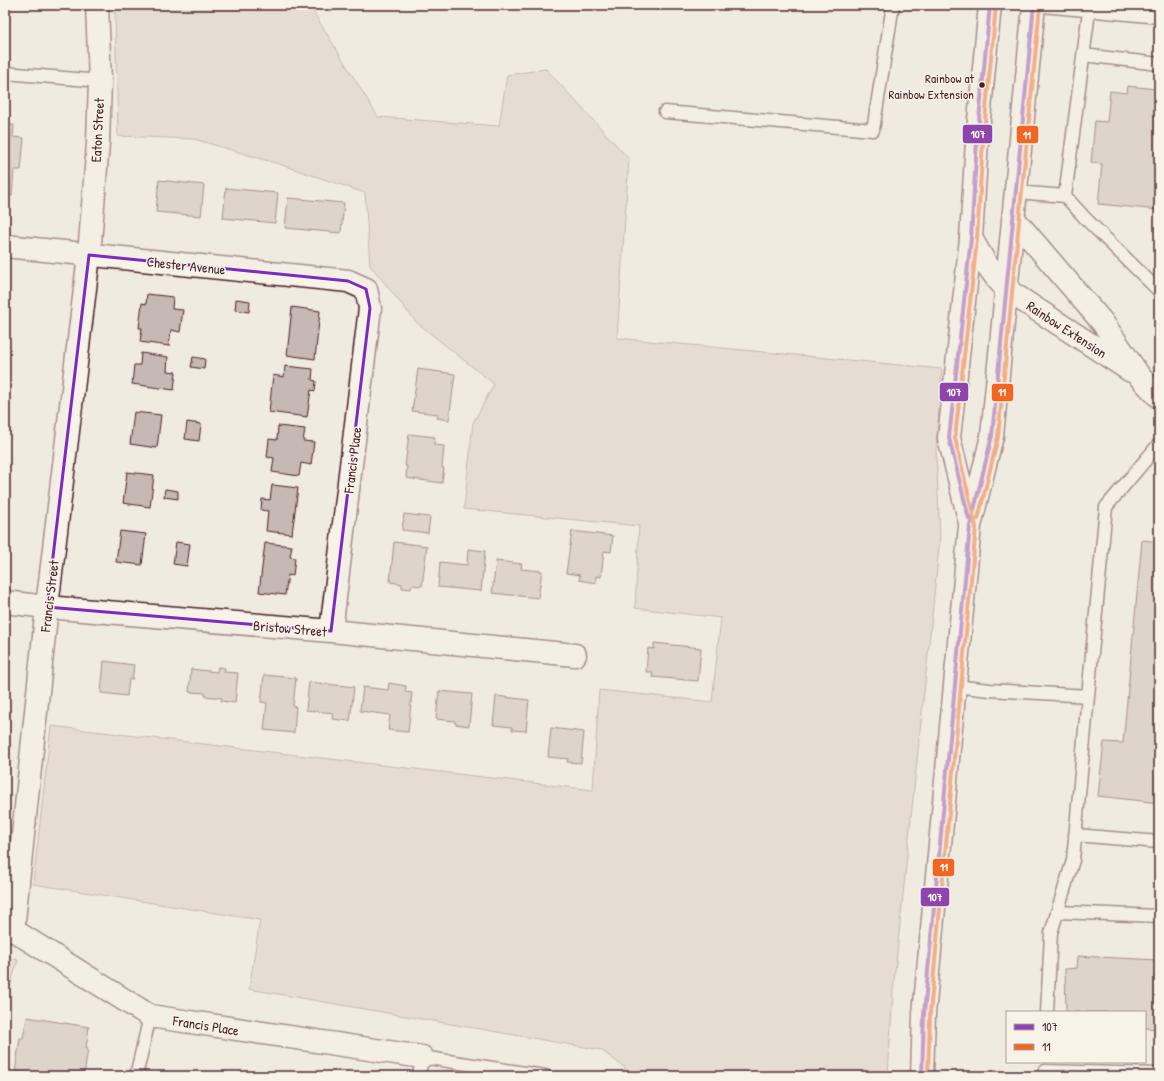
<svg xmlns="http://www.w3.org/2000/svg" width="1164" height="1081" font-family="'Patrick Hand',sans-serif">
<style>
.green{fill:#d8cdc6;stroke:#917678}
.building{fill:#c6b8b3;stroke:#4a1f2b}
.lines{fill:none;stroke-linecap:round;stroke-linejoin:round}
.service-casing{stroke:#4a1f2b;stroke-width:15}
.minor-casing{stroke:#4a1f2b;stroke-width:25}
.primary-casing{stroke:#4a1f2b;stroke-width:25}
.service{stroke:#f7f3e8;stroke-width:12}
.minor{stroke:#f7f3e8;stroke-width:22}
.primary{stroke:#f7f3e8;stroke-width:22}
.bus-1-casing{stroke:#f7f3e8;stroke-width:7}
.bus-2-casing{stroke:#f7f3e8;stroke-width:7}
.bus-1{stroke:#8e44ad;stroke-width:4}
.bus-2{stroke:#f26522;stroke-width:4}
.marked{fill:none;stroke:#7b2cbf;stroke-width:3;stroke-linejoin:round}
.bus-dot{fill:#4a1f2b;stroke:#f7f3e8;stroke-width:1.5}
.labels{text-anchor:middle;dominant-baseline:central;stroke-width:3;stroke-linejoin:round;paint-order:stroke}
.bus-label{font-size:13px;fill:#4a1f2b;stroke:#f7f3e8;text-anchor:end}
.street-label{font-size:14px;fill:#4a1f2b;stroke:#f7f3e8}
.line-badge{stroke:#f7f3e8;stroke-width:1.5}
.badge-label{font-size:11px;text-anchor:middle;font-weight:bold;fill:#fff}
</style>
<rect width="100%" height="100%" fill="#f0ebe0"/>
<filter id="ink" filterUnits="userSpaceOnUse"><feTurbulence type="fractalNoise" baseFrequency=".025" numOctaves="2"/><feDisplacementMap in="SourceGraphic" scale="8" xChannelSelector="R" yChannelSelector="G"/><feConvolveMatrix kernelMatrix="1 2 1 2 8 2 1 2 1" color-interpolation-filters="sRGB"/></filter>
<g filter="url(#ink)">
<path class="green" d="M113,5H309L378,117L499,126L507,75L546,69L629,159L617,338L942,369L936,449L940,538L893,991L888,1076H625V1068L601,1050L249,989L260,920L33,884L51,726L593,790L599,690L712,702L721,618L635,608L639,526L464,509L473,423L494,384L416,322L370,265L365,193L282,165L194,139L118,136L115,15Z
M5,957L18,960L5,1003Z"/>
<path class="building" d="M1128,86L1157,89V96H1159V210L1098,204L1102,164L1091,163L1095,121L1107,122L1110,91L1127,93Z
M5,125H14L13,137L24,138L21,170H14L12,196L5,195Z
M159,180L204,185L201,216L156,212Z
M226,188L278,193L275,223L223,218Z
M288,198L344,203L341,233L285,228Z
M147,294L173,297L172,309L183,310L180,332L171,330L169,346L140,342L142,328H139L142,303L146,304Z
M236,299L250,301L249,312L235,310Z
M292,307L320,311L315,359L287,355Z
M141,353L168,357L167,371L176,372L174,390L132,384L134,365H140Z
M193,357L205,359L204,369L191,367Z
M285,366L313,369L312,380L316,381L315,391L311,390L307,417L269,412L273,375L284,377Z
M418,369L455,374L449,420L437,418L438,414L412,411Z
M134,412L161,415L157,448L130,444Z
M187,422L201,424L199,441L185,439Z
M278,426L305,429L303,441L314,442L311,465L301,463L299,476L272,472L274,458L267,457L269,439L277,440Z
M409,434L435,437L434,445L444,446L442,468H444L442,483L406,478L407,466H405Z
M127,472L154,475L150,507L123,503Z
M272,485L298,488L292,534L266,531L268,511L261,510L262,499L270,500Z
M165,489L178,491V499L164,497Z
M404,514L430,517L428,533L402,530Z
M120,531L146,534L142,565L116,562Z
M572,531L613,536L611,552L604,551L601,577L596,576V583L579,580L580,575L566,573Z
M1142,540L1159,542V803L1098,796L1104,742L1123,743Z
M176,542L190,544L187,566L173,564Z
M394,542L427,546L422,586L412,585L411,589L402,588V584L390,582Z
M265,543L292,546L290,557L295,558L293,576L288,575L285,595L259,592Z
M468,549L485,551L481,591L438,587L440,562L467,565Z
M496,561L522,564L521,569L542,571L538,598L492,593Z
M654,643L701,648L698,681L652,677L653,672H646L648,648L654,649Z
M104,661L134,665L132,680L129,679L127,696L101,693Z
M218,667L225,668L224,672L238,673L235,703L221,701L222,698L205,696V693L189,692L191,669L217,672Z
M264,675L296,678L293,706L296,707L294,733L264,730L267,703L261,702Z
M309,682L354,687L350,721L332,719L333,713L306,710Z
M389,683L406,686L405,692L412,693L408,732L388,730L390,715L360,711L363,687L388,690Z
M439,691L472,694L469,726L455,724V721L436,719Z
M496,696L529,700L526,731L512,730V727L493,725Z
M551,728L584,732L581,763L567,762L568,759L548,757Z
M1078,956L1159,960V1029L1145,1028V1012H1066L1065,969L1077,968Z
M27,1017L89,1027L86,1048H88L84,1076H20V1072H15L20,1038H23Z"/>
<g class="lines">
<defs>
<path id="service" d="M1032,5L1159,17
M1083,55L1159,64
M5,73L100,81
M665,112L873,130L893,5
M1016,192L1065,196L1085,218L1159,291
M1065,196L1089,11
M955,686L990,690L1088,696L1106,507L1159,444
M1075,835L1159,842
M1057,912L1159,916
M1047,1012L1051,933L1073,860L1088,696
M1045,1071L1159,1074
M136,1076L150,1016
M419,1076L422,1057L545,1076"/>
<path id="minor" d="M1014,219L1103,323L1140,377L1159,397
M971,238C982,258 991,273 1007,290L1131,371
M5,246L348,281L366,289L370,308L331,631
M5,602L47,607L331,631L575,655
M13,930L47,607L89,255L98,143L100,81L97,5
M13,930L150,1016L422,1057"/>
<path id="primary" d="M970,523L949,438L971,238L977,141L990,5
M922,1076L924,1014L970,526L992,436L1034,5"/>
</defs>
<use href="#service" class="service-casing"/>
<use href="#minor" class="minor-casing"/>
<use href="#primary" class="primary-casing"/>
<use href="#service" class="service"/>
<use href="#minor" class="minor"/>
<use href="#primary" class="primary"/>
<defs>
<path id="bus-1" d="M969,519L949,438L971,238L977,141L990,5
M922,1076L924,1014L970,526L992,436L1034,5"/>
<path id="bus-2" d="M978,519L998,437L1040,6
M928,1076L930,1014L976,527L955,438L977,239L983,141L996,6"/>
</defs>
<use href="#bus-1" class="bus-1-casing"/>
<use href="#bus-2" class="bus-2-casing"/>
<use href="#bus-1" class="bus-1"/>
<use href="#bus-2" class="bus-2"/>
</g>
</g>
<path d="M0 0H1164V1081H0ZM89,255L348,281L366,289L370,308L331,631L47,607Z" fill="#f0ebe0" fill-opacity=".55" fill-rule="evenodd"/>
<path class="marked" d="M89,255L348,281L366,289L370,308L331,631L47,607Z"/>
<circle class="bus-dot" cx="982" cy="85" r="3.5"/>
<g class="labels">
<g class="bus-label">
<text x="974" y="78">Rainbow at<tspan x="974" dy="16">Rainbow Extension</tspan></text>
</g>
<g class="street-label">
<text transform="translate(97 130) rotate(-87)">Eaton Street</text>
<text transform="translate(186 265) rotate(6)">Chester Avenue</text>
<text transform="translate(1067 329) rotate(33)">Rainbow Extension</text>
<text transform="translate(352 460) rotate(-83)">Francis Place</text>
<text transform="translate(49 596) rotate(-83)">Francis Street</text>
<text transform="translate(290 628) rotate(5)">Bristow Street</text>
<text transform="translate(206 1025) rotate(9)">Francis Place</text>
</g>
</g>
<g class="line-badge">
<rect x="962" y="124" width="31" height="20" rx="4" fill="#8e44ad"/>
<rect x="1016" y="125" width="23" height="19" rx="4" fill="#f26522"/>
<rect x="939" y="382" width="30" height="20" rx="4" fill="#8e44ad"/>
<rect x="991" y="383" width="23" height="19" rx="4" fill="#f26522"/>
<rect x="932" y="858" width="23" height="19" rx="4" fill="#f26522"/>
<rect x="920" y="887" width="30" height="20" rx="4" fill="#8e44ad"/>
</g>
<g class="badge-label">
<text x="978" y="138">107</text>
<text x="1027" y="139">11</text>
<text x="954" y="396">107</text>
<text x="1002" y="396">11</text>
<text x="944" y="871">11</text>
<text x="935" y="901">107</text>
</g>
<rect width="1164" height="1081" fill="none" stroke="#f7f3e8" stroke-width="20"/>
<rect x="10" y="10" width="1144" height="1061" fill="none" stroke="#4a1f2b" stroke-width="1.5" filter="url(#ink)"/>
<rect x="1006" y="1011" width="140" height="52" fill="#f7f3e8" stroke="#b29e9c"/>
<rect x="1014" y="1024" width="20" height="6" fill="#8e44ad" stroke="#b29e9c"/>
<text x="1042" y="1031" font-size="12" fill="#4a1f2b">107</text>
<rect x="1014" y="1044" width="20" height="6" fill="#f26522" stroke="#b29e9c"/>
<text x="1042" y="1051" font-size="12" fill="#4a1f2b">11</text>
</svg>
